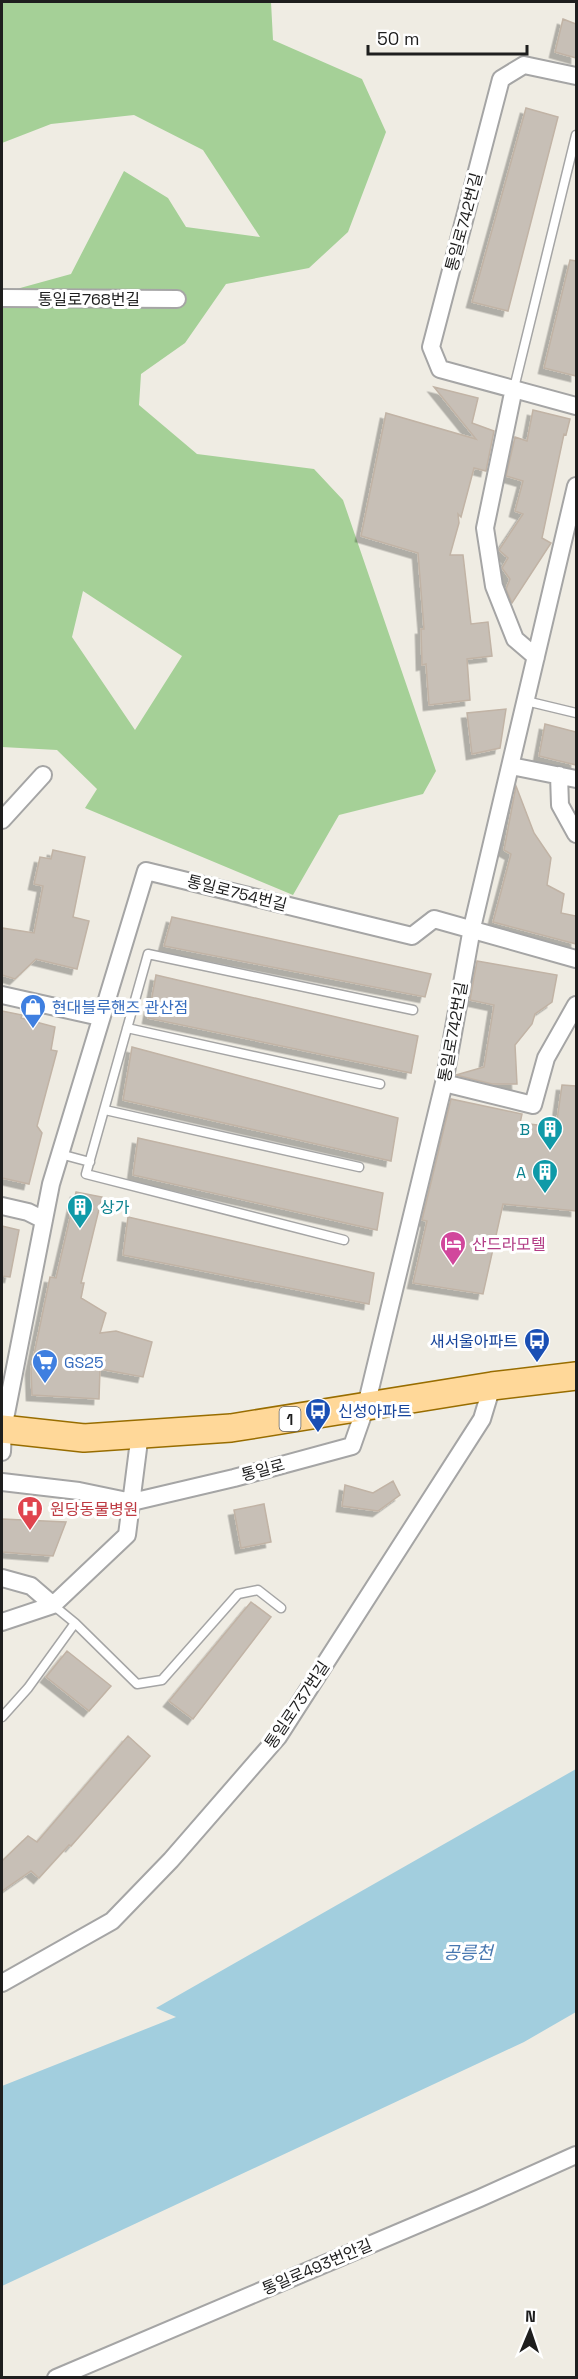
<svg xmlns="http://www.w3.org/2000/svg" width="578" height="2379" font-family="'Space Grotesk','Noto Sans KR',sans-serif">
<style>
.forest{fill:#a5d097;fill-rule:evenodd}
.water{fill:#a2cede}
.building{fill:#c7bfb6;stroke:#c1b3a5;stroke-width:1.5;filter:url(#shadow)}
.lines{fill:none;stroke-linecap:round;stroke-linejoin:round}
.lane-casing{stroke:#a5a5a5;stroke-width:11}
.street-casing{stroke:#a5a5a5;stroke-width:20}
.primary-casing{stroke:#986d00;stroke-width:30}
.lane{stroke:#fff;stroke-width:8}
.street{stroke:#fff;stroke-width:16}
.primary{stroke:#ffd899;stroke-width:27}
.labels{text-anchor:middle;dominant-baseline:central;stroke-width:6;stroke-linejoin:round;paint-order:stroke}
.shield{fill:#fff;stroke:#626262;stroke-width:1.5}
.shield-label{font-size:15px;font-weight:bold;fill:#1e1e1e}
.street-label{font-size:16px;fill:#1e1e1e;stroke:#fff}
.shop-label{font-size:16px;fill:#366cbe;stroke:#fff;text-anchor:start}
.culture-label{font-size:16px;fill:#0d838f;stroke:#fff;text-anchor:end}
.hotel-label{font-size:16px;fill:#b23c85;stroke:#fff;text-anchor:start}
.transit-label{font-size:16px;fill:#164399;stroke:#fff;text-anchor:end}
.health-label{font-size:16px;fill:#be3a42;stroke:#fff;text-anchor:start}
.water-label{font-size:18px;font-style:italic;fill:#4777b0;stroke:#fff}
</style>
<defs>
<filter id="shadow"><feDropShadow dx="-5.5" dy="5.5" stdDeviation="0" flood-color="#0004"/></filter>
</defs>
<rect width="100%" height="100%" fill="#efece3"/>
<path class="forest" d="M2,2H271L273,40L362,79L386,132L348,232L309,268L226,284L185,343L141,374L139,405L197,454L314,469L343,500L436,771L423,794L339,815L293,895L85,808L97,789L57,750L2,747V293L71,274L124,171L168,198L186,227L260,237L203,150L134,115L51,124L2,143ZM83,591L182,656L135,730L72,637Z"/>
<path class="water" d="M576,1769V2012L524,2042L2,2286V2086L176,2017L156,2008Z"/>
<path class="building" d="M563,19L576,24V58L555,52Z
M526,108L558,117L508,311L472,302Z
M570,260L576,261V376L544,368Z
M434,387L478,398L472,423L494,431L486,471L474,468L461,517L458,514L459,523L450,555H463L471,624L488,622L492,656L467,659L470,700L429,705L426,664L422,665L421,629H424L418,553L361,536L386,413L476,439Z
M533,410L570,419L566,435L564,434L542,538L551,543L512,603L506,589L510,579L502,568L508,558L499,550L523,514L515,511L523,481L506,476L515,437L527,441Z
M506,709L500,748L472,754L467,713Z
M545,724L576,732V765L539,756Z
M516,786L534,833L551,858L547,885L564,894L561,913L576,916V944L493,922L511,854L504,850Z
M53,850L85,857L73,917L89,921L77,969L36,959L15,979L2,975V928L34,933L43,886L34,884L40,857L51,859Z
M172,917L431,974L425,997L164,946Z
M477,961L557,975L552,1002L535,1014L532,1024L515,1045L517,1084H492L456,1075L484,1067L494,1005L470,1000Z
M156,975L418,1036L411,1073L148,1018Z
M2,1011L22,1015L21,1018L55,1027L51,1050L57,1051L37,1126L42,1133L29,1184L2,1178Z
M132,1047L398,1118L391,1161L123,1100Z
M562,1085L576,1086V1211L503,1204L483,1294L413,1283L427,1221L422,1220L451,1099L522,1114L520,1123L556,1127Z
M138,1138L383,1193L377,1230L133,1175Z
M76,1192L102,1197L81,1283H84L81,1298L106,1313L100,1333L116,1331L152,1342L143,1377L100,1369L99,1399L32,1395L31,1369L50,1277L56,1278Z
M128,1217L374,1273L369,1304L123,1255Z
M2,1226L19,1230L10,1277L2,1276Z
M393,1481L400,1495L378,1511L342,1506L345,1485L373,1493Z
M264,1504L271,1542L241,1548L234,1510Z
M2,1519L66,1522L53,1556L2,1552Z
M251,1602L271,1617L193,1719L169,1701Z
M67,1651L111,1686L89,1711L46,1677Z
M128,1736L150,1756L71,1846L69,1845L39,1878L31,1871L2,1891V1861L28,1836L37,1842Z"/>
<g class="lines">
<defs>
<path id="lane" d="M514,388L576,135
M526,701L576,713
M127,1028L380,1084
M105,1110L359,1167
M60,1154L90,1162
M344,1240L86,1174L148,954L413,1010
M53,1605L75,1623L137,1684L162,1680L238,1594L258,1590L281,1608
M2,1717L28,1688L75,1623"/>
<path id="street" d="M576,76L524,65L501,79L431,347L440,369L576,406
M2,298L177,299
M514,388L485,528L494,586L515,639L536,657
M511,766L576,779
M559,775L560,805L576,834
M2,820L43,775
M2,995L100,1017
M444,1083L533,1105L546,1058L576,1005
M2,1206L28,1212L44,1220
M2,1452L3,1429L51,1184L146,871L412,936L434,919L576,959
M2,1482L79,1491L132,1502L234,1478L352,1446L366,1406L444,1083L472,928L576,486
M2,1578L31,1586L53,1605
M2,1622L53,1605L127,1535L140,1433
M2,1983L112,1921L171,1860L278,1737L482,1419L492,1386
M56,2378L480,2198L576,2155"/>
<path id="primary" d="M2,1429L84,1438L231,1428L492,1386L576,1376"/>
</defs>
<use href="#lane" class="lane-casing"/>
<use href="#street" class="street-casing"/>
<use href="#primary" class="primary-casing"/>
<use href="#lane" class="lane"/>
<use href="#street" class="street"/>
<use href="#primary" class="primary"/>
</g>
<defs>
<symbol id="shop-pin" viewBox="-11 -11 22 30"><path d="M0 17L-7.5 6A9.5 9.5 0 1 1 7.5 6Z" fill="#3f7fe0" stroke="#fff"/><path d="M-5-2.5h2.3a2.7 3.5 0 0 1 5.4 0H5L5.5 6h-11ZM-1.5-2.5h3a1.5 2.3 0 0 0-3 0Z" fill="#fff"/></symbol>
<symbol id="building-pin" viewBox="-11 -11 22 30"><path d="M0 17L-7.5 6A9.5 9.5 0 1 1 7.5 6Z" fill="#0f9aa8" stroke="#fff"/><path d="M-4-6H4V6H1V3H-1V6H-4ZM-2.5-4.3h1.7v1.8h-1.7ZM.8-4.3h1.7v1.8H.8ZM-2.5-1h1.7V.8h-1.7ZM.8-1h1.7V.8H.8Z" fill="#fff"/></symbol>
<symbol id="hotel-pin" viewBox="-11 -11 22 30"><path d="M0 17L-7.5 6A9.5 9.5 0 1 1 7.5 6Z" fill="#d1479c" stroke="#fff"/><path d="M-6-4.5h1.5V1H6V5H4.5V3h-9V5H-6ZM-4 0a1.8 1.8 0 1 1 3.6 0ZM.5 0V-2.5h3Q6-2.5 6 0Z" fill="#fff"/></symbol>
<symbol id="bus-pin" viewBox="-11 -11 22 30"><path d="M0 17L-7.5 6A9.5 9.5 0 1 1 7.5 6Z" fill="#1a4fb4" stroke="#fff"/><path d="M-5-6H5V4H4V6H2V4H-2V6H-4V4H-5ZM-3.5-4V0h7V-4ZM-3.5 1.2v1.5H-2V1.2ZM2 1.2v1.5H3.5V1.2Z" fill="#fff"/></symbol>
<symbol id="supermarket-pin" viewBox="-11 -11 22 30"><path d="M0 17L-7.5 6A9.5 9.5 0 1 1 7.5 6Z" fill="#3f7fe0" stroke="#fff"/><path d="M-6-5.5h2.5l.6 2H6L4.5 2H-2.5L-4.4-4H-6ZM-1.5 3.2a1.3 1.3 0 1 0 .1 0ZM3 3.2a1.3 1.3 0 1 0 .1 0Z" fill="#fff"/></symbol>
<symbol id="hospital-pin" viewBox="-11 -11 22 30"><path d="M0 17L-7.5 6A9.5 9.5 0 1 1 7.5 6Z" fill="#e0444e" stroke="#fff"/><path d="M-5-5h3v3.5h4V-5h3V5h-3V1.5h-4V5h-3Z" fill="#fff"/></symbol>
</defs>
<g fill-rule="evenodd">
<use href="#shop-pin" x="18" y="992" width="30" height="40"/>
<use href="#building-pin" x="535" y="1114" width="30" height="40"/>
<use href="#building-pin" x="530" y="1157" width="30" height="40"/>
<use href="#building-pin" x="65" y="1192" width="30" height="40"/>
<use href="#hotel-pin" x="438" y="1229" width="30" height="40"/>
<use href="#bus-pin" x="522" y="1326" width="30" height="40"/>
<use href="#supermarket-pin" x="30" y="1347" width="30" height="40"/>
<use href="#bus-pin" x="303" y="1396" width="30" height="40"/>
<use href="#hospital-pin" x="15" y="1494" width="30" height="40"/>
</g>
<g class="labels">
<rect class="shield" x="279.5" y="1407" width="21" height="24" rx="4.5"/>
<g class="shield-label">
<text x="290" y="1419">1</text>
</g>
<g class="street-label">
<text transform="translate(464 222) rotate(-75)">통일로742번길</text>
<text x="89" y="299">통일로768번길</text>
<text transform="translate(237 893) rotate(14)">통일로754번길</text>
<text transform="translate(453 1032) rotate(-80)">통일로742번길</text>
<text transform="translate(263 1470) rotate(-15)">통일로</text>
<text transform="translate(297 1705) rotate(-56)">통일로737번길</text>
<text transform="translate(317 2267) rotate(-23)">통일로493번안길</text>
</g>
<g class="shop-label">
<text x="52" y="1007">현대블루핸즈 관산점</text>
<text x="64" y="1362">GS25</text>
</g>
<g class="culture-label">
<text x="530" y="1129">B</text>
<text x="526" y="1172">A</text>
<text x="100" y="1207" text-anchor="start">상가</text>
</g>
<g class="hotel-label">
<text x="472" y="1244">산드라모텔</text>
</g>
<g class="transit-label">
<text x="518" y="1341">새서울아파트</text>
<text x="338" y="1411" text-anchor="start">신성아파트</text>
</g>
<g class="health-label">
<text x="50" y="1509">원당동물병원</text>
</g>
<g class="water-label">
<text x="468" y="1952">공릉천</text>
</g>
</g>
<rect width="578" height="2379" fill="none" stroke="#1e1e1e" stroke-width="6"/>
<g transform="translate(530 2331) rotate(2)" stroke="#ffffff" stroke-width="4.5" paint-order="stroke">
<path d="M0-4.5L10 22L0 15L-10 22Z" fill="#1e1e1e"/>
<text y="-9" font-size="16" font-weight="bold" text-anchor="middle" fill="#1e1e1e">N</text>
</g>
<path d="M368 45v9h159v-9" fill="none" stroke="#1e1e1e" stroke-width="3"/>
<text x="377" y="45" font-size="18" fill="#1e1e1e" stroke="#ffffff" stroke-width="4.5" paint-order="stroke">50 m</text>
</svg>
